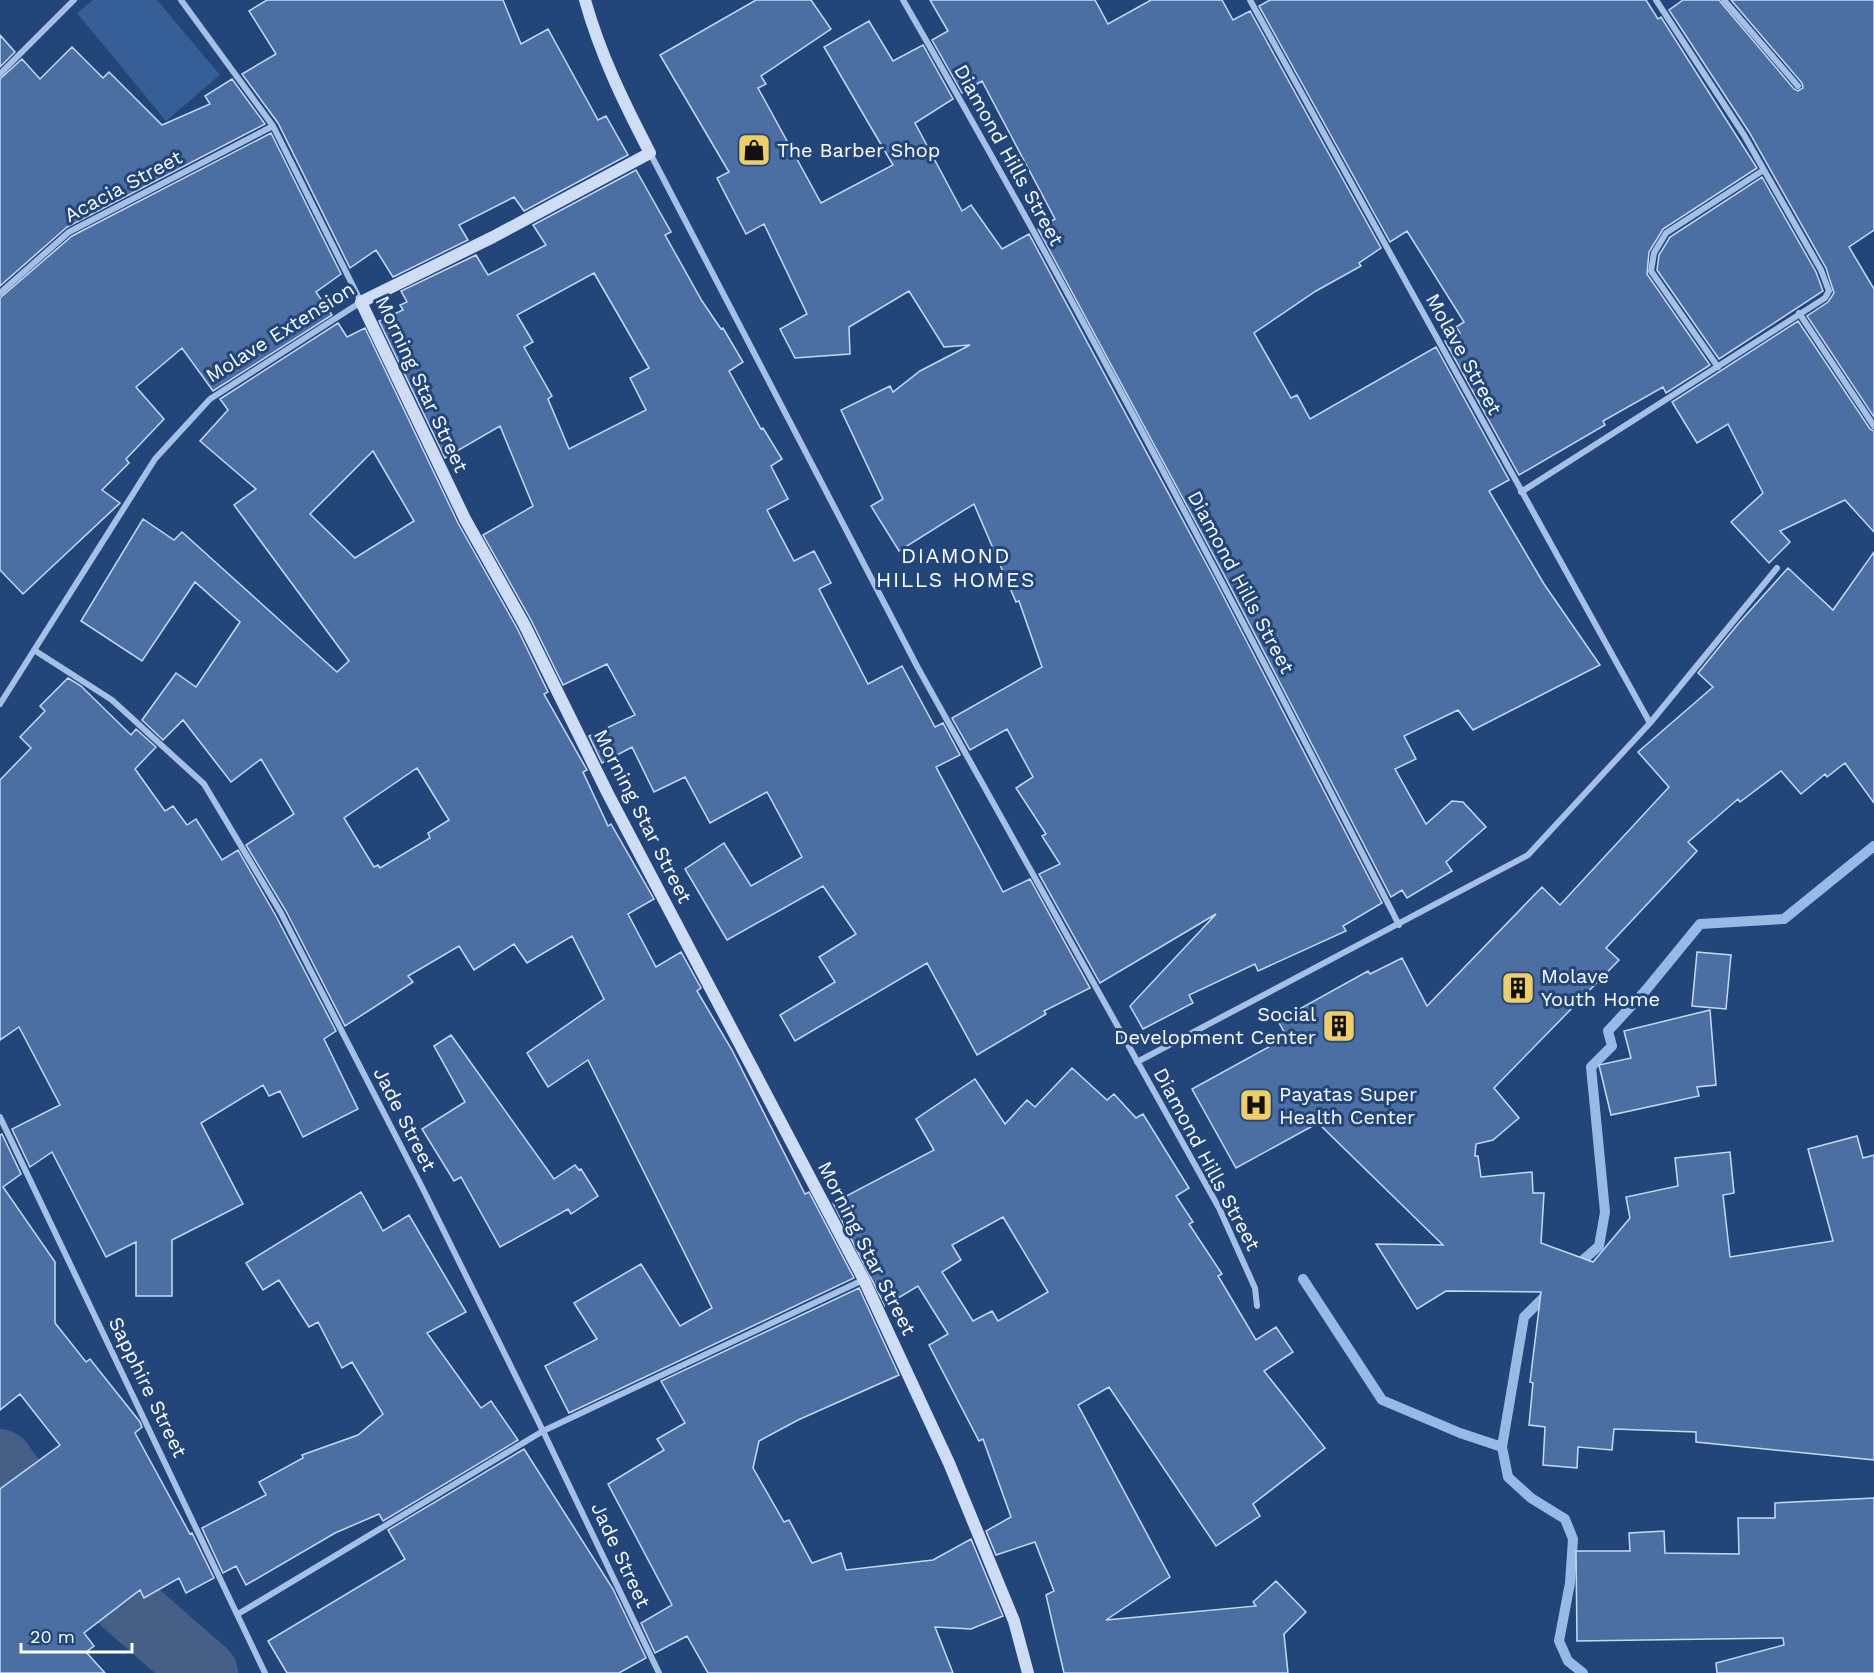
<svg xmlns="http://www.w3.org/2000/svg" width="1874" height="1673" font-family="'Work Sans',sans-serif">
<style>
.green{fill:#365e97}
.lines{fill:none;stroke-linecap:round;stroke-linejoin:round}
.stream{stroke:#98b9e6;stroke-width:10}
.river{stroke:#455f86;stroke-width:66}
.building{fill:#4b6fa3;stroke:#c7daf4;stroke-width:1.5;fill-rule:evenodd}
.street{stroke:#a5bfe5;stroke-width:6}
.secondary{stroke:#ceddf4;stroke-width:12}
.labels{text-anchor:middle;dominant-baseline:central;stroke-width:6;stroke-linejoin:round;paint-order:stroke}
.poi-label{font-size:20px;fill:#fff;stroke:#22457a;text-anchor:start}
.street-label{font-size:20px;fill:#fff;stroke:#22457a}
.neighbourhood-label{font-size:21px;letter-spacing:1.5px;fill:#fff;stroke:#22457a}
</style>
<rect width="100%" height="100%" fill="#22457a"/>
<path class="green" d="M93,0H157L220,75L166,121L77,13Z"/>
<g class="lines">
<path class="stream" d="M1574,1268L1599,1246L1605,1212L1591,1067L1612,1046L1608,1031L1646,990L1700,924L1784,919L1874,846
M1303,1279L1382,1400L1460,1433L1502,1447
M1550,1291L1524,1317L1502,1447L1508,1477L1531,1498L1565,1519L1573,1539L1570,1583L1559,1641L1568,1661L1583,1673"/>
<path class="river" d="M0,1462L29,1502L65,1525L126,1604L205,1673"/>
</g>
<path class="building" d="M267,0H503L521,44L548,29L598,120L606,116L628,155L524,211L514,197L459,225L468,240L393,277L376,250L350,268L278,123L242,74L276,54L249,11Z
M756,0H811L831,29L761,76L766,84L758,88L821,203L893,165L824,47L869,21L893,61L923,45L953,99L915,123L962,211L971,205L1002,249L1029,234L1214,578L1382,903L1343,926L1346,931L1258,971L1255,964L1189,995L1193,1003L1143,1029L1130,1006L1216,914L1100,983L1039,874L1060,864L1042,836L1046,834L1016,788L1033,777L1007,729L970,750L952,718L1042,667L1019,601L1016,602L974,504L899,551L871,506L883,499L841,410L890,386L893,392L920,371L970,345L944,347L909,291L849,327L850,354L795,358L780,329L807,314L764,224L746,234L717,178L729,172L660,55Z
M930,0H1095L1108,24L1151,0H1222L1233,20L1250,11L1381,248L1359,263L1361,266L1316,291L1254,333L1291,398L1297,395L1310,419L1436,347L1509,480L1489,491L1544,584L1600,665L1473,730L1458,710L1404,736L1416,759L1395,769L1426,824L1452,801L1463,802L1486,827L1446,862L1452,871L1407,898L1402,890L1391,897L1223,573L1038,229L1055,219L982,81L962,93L932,40L948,31Z
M1270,0H1646L1658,19L1661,17L1757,168L1663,229L1649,252L1647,274L1710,365L1666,393L1663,387L1603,421L1605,425L1519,475L1445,341L1460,333L1456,327L1464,322L1407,231L1390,242L1259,6Z
M1683,0H1719L1794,89L1798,91L1803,88L1802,83L1731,0H1874V230L1849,247L1874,289V417L1807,316L1828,302L1834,293L1826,268L1749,132L1669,10Z
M0,35L15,52L0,67Z
M72,47L103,78L109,72L162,125L210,104L205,96L232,79L265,124L67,227L0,286V79L22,59L40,79Z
M271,133L341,274L316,292L332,315L213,391L182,348L136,387L164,419L126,459L129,463L102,490L120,503L23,594L0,570V298L72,236Z
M636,170L671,232L665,235L702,301L721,329L723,328L743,362L729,371L761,429L763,428L782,459L771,466L788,499L767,510L794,561L814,551L831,583L819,589L868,684L902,666L935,727L943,723L960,755L936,767L1003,892L1030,879L1090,988L1044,1011L1046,1014L977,1055L927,963L795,1041L780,1015L835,982L819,957L856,934L823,886L727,940L685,869L724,843L751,886L802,857L767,792L710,823L685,777L654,792L632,747L602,763L589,736L635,715L607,664L563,685L531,620L483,535L533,506L500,426L445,458L379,321L403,310L400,305L407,302L401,291L476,255L488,275L546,245L533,225ZM594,273L649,368L630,378L646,410L569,449L548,399L552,396L524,347L533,342L517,315Z
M1762,177L1816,272L1823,291L1719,359L1657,270L1659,255L1670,237Z
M1798,321L1870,429L1874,431V532L1845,500L1780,531L1790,542L1769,563L1731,522L1763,493L1728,424L1697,443L1672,402Z
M338,323L347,337L365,328L458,523L517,628L548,692L544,694L587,770L583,772L608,826L611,824L654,899L628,914L656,967L681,952L701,988L697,991L732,1050L805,1194L809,1192L854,1278L569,1413L545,1366L597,1339L574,1303L641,1264L680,1326L712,1308L588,1060L548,1087L527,1053L604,999L572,936L527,963L514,944L474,970L459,946L408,976L413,982L345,1026L286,911L246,845L294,814L261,759L231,782L183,720L163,740L142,720L176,673L196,687L240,622L195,582L142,661L81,621L143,519L174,540L182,532L337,672L349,661L234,505L256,489L200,441L228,410L220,399ZM373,451L414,521L355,558L310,514ZM417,768L449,820L428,833L430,838L380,868L378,865L374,867L344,818Z
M1874,552V803L1845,763L1827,777L1825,774L1801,794L1781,771L1740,802L1738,799L1688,842L1697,851L1606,948L1619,960L1494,1088L1519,1118L1493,1140L1476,1144L1475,1156H1478L1481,1177L1532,1172L1533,1193H1544L1541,1243L1593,1262L1630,1218L1626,1197L1678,1186L1675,1158L1730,1152L1734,1193L1723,1195L1730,1257L1833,1241L1808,1149L1857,1136L1863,1158L1874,1155V1460L1696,1442V1432L1614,1429L1612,1450L1578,1447L1577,1468L1543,1465L1545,1427L1529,1425L1533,1383L1530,1382L1541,1292L1446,1291L1417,1309L1376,1244L1443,1245L1318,1123L1236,1168L1192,1089L1287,1037L1278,1021L1368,971L1370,974L1402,958L1427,1006L1542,887L1560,905L1669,787L1638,752L1713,687L1698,673L1738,624L1788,568L1833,610Z
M68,678L81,686L131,735L136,729L156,747L135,769L165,811L173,806L187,825L196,819L222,860L238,850L276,916L336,1031L324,1039L358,1109L303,1137L280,1091L269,1096L263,1085L201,1123L243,1204L172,1240V1296H136V1242L106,1257L52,1152L30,1167L12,1129L60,1105L19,1027L0,1040V780L31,748L20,737L45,711L40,706Z
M1697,952L1731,955L1726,1009L1692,1006Z
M1710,1010L1716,1085L1697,1087L1699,1096L1611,1115L1599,1065L1631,1058L1624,1031Z
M451,1035L554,1179L575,1165L579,1170L581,1169L598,1196L571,1214L568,1209L500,1247L461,1177L454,1181L422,1129L465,1102L434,1046Z
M1072,1068L1107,1100L1114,1094L1136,1118L1143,1114L1189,1188L1176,1196L1193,1222L1189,1224L1222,1274L1218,1276L1256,1340L1276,1327L1293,1352L1264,1371L1325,1448L1253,1504L1260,1516L1216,1546L1109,1387L1078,1405L1170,1577L1106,1620L1256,1606L1253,1602L1276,1581L1306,1612L1284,1634L1288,1673H1064L1046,1595L1054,1591L1035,1542L996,1555L986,1531L1011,1517L983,1439L979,1441L929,1345L948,1334L918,1286L885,1306L833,1203L934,1150L916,1119L975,1079L1005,1124L1027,1100L1035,1107ZM1003,1217L1048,1292L998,1321L992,1311L973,1321L942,1272L961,1260L952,1245Z
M2,1134L21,1174L3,1187L55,1262V1323L86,1362L90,1359L140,1422L142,1427L135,1433L190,1534L192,1533L214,1578L186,1593L179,1578L144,1598L140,1590L84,1633L94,1646L86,1652L105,1673H0V1489L60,1445L20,1394L0,1410V1135Z
M361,1192L383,1231L409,1215L466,1312L427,1333L481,1408L491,1401L518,1440L383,1521L379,1514L335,1533L246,1585L236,1566L223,1573L202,1528L266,1495L259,1482L303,1458L302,1455L358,1435L383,1414L352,1362L342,1368L318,1322L309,1327L279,1280L263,1290L246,1263Z
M859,1288L899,1375L798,1420L759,1441L753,1468L784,1522L789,1520L812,1563L841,1553L846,1570L933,1560L971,1539L1003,1616L971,1629L935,1627L953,1673H708L687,1636L655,1653L641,1623L672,1605L608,1484L664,1450L657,1439L685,1423L661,1381Z
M524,1449L613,1589L646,1658L619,1673H287L268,1641L405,1559L388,1530Z
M1874,1498V1673H1717L1716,1663L1784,1645L1783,1638L1577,1641L1576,1551H1630L1629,1533L1664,1531L1665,1553L1739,1554L1738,1518H1775V1503Z"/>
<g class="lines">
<path class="street" d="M903,0C1078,303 1240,614 1399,925
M1250,0L1650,723
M1724,0L1798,86
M0,74L74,0
M650,153L918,668L1219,1208L1255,1288L1257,1306
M0,293L69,232L273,126
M1799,313L1874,426
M1718,367L1651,271L1654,253L1666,233L1762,171
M1521,492L1825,298L1829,291L1821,270L1744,135L1656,0
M34,650L112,700L204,784L281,913L422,1187L543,1431L659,1673
M0,704L155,459L210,399L361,302L273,126L181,0
M1137,1062L1528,855L1650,723L1777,568
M0,1117L265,1673
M238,1614L543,1431L863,1280"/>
<path class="secondary" d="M585,0C600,54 624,103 650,153L493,237L361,302L465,519L524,624L608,794L864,1280L949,1463L1014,1621L1028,1673"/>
</g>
<defs>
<symbol id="shop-square" viewBox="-11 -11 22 22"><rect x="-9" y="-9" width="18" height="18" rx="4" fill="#f0ce67" stroke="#22457a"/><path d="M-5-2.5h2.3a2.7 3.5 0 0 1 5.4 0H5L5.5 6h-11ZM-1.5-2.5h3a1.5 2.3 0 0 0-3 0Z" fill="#111"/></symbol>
<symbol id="building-square" viewBox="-11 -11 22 22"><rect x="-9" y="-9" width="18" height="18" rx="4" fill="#f0ce67" stroke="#22457a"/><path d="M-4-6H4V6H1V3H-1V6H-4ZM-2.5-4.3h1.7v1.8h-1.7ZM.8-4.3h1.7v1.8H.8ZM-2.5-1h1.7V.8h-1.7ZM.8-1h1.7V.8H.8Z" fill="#111"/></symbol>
<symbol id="hospital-square" viewBox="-11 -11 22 22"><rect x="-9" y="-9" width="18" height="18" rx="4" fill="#f0ce67" stroke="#22457a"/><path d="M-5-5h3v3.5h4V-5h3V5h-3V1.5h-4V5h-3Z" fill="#111"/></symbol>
</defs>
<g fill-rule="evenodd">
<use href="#shop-square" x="735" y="131" width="38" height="38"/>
<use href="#building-square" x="1499" y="969" width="38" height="38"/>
<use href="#building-square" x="1320" y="1007" width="38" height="38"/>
<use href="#hospital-square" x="1237" y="1086" width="38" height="38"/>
</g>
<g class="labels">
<g class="poi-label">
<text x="777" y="150">The Barber Shop</text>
<text x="1541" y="976">Molave<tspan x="1541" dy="23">Youth Home</tspan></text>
<text x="1316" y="1014" text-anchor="end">Social<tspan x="1316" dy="23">Development Center</tspan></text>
<text x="1279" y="1094">Payatas Super<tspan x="1279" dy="23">Health Center</tspan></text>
</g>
<g class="street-label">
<text transform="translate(1009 155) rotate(61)">Diamond Hills Street</text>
<text transform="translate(123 186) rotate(-28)">Acacia Street</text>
<text transform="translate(280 332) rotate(-32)">Molave Extension</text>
<text transform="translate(1464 354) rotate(61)">Molave Street</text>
<text transform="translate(422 384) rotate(65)">Morning Star Street</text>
<text transform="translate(1241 582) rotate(62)">Diamond Hills Street</text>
<text transform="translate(643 816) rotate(63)">Morning Star Street</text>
<text transform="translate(405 1119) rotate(63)">Jade Street</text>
<text transform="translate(1207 1159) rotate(62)">Diamond Hills Street</text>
<text transform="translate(867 1248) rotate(63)">Morning Star Street</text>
<text transform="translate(148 1387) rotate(64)">Sapphire Street</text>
<text transform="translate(621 1555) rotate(65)">Jade Street</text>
</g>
<g class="neighbourhood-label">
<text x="956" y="555">DIAMOND<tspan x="956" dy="24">HILLS HOMES</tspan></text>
</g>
</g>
<path d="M21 1643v9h111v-9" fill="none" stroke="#ffffff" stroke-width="3"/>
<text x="30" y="1643" font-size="18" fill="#ffffff" stroke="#22457a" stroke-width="4.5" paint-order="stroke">20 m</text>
</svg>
